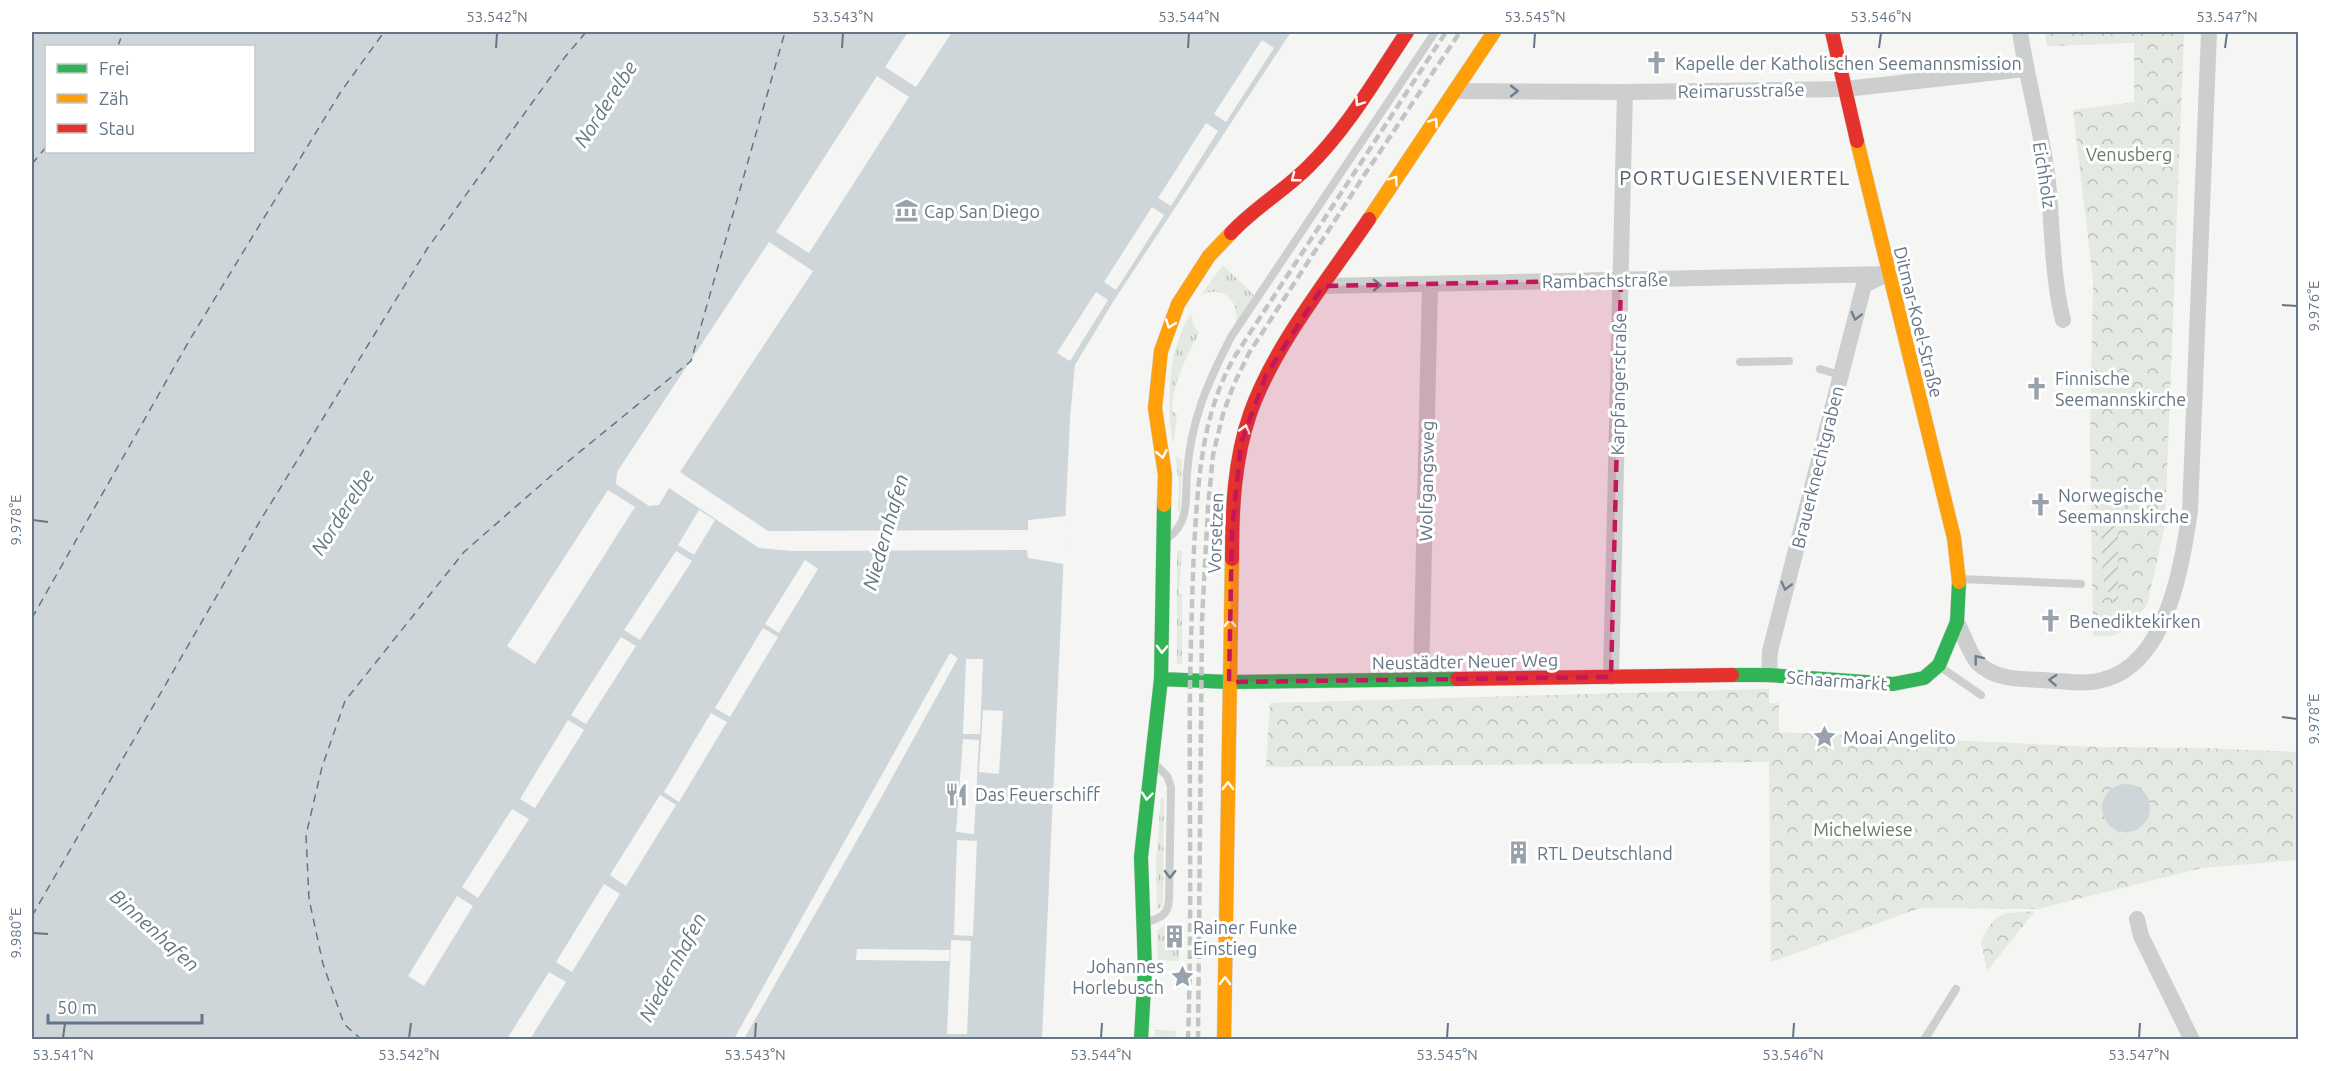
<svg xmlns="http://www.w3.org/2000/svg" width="2330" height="1071" font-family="Ubuntu,sans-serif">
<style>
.grass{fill:url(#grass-tufts)}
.park{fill:url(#park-crowns)}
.garden{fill:url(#garden-furrows)}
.water{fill:#ced6d9;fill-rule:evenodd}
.pier{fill:#f5f6f4}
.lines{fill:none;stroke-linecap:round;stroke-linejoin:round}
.ferry{stroke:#617781;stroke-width:1.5;stroke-dasharray:8 6;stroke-linecap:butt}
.fast-casing{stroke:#d2d4d4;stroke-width:15}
.slow-casing{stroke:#d2d4d4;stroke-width:15}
.jam-casing{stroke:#d2d4d4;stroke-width:15}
.lane{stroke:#cdcfcf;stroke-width:8}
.street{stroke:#cdcfcf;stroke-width:16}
.fast{stroke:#30b455;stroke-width:14}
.slow{stroke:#ff9f0a;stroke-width:14}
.jam{stroke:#e5322d;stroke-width:14}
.rail{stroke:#c3c5c5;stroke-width:4.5;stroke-dasharray:9 4.5;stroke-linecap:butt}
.oneway{stroke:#6f7e8c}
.oneway2{stroke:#fff}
.marked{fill:#c2185b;fill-opacity:0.2;stroke:#c2185b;stroke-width:4.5;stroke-dasharray:12 8;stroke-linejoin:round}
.ticks{fill:none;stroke:#657585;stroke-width:2}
.labels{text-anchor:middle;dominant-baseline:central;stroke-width:6;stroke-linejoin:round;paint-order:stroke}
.poi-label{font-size:18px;fill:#657585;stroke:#fff;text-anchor:start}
.street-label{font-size:18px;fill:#657585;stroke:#fff}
.park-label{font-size:18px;fill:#687c64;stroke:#fff}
.water-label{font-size:20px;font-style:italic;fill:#617781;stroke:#fff}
.neighbourhood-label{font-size:20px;letter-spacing:1.5px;fill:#535f6a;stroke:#fff}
.neatline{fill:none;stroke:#657585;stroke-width:2}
.ticks-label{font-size:15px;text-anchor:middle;fill:#657585}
</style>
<defs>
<pattern id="grass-tufts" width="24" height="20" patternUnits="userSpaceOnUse" patternTransform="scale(1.5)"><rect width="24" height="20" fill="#e4e9e2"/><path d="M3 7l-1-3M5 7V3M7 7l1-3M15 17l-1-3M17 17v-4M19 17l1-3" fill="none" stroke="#bcc1bd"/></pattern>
<pattern id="park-crowns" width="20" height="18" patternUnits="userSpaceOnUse" patternTransform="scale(1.5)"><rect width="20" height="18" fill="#e4e9e2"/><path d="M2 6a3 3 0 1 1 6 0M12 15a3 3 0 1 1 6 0" fill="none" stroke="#bcc1bd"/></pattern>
<pattern id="garden-furrows" width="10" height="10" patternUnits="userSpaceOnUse" patternTransform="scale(1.5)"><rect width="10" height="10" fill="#e4e9e2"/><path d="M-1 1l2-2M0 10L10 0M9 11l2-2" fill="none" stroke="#bcc1bd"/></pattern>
</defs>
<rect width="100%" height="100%" fill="#f5f6f4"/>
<path class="grass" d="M1223,265L1254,295L1235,325C1242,302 1222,283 1200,296Z
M1191,313L1193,324L1199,333C1186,358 1173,382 1172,411L1177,415L1174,441L1172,440C1167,399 1168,350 1191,313Z
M1175,455L1182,460L1180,512H1178L1179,484Z
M1177,550L1182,551L1179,594L1182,595V664H1177Z
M1161,798H1164L1163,900L1162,906L1157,910L1156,862Z
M1166,924V948L1179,949V961L1158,960L1157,931Z
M1155,1030L1176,1031L1175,1039H1154Z"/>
<path class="park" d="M2045,32H2184L2165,525L2147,605L2127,629L2112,636H2093L2090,435L2093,280L2073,110L2134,102V43L2047,46Z
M1769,689V703H1779V732L2098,747L2203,748L2298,752V860L2202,868L2038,909L1920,908L1771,962L1769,762L1266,767L1270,703Z
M2035,911L1987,971L1981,941C1997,909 2002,914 2035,911Z"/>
<path class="garden" d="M2118,524V613L2103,580L2101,525Z"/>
<path class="water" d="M32,32H1291L1113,302L1075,365L1070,418L1042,1039H32ZM46,46H254V152H46Z
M2102 808a24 24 0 1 1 48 0a24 24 0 1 1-48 0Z"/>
<path class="pier" d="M908,32H952L916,87L885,67Z
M1262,40L1274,48L1226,122L1214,114Z
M877,76L909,97L809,253L776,232Z
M1206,123L1218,131L1171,206L1158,198Z
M1152,207L1164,215L1116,290L1104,282Z
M769,242L813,271L680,472L768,531L1028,530V520L1066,516L1064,564L1028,558L1027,550L793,551L759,548L669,488L659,505L649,506L616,484L617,472Z
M1096,292L1108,300L1070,361L1057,353Z
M608,490L635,507L535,664L507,646Z
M699,510L715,520L694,555L678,545Z
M676,551L692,561L640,640L624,630Z
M805,560L818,569L779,633L765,624Z
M763,628L778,637L730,717L715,708Z
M621,637L636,646L586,724L571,715Z
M950,653L958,658L877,805L744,1039H734Z
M966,659H983L980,734H963Z
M983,710L1003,711L999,774L979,772Z
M711,713L727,722L679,802L664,792Z
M568,720L584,730L535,808L520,799Z
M963,739L979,740L974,834L956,832Z
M660,795L676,805L626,886L610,875Z
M512,809L529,819L478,898L462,887Z
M957,840L977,841L973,936L954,935Z
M604,884L620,894L572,972L556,962Z
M457,896L473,906L424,986L408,976Z
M951,940L971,941L967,1034H947Z
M857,949L950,950L949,961L856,960Z
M549,972L566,982L530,1039H507Z"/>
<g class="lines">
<path class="ferry" d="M118,46L123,32
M32,52V56
M32,164L46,147
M32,618L189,341L340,93L384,32
M32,916L260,521L427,249L565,57L586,32
M362,1040L344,1024L323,964L309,899L306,835L322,767L345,701L464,552L560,468L691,361L785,32"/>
<defs>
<path id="fast" d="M1732,675H1769L1893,684L1924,678L1939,665L1957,622L1959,582
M1161,679L1229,682L1457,679
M1141,1040L1145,968L1141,857L1161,679L1164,505"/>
<path id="slow" d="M1857,141L1954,538L1959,582
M1369,219L1494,32
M1164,505L1165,475L1155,408L1161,351L1178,304L1209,256L1231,233
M1224,1040L1232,559"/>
<path id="jam" d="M1832,32L1857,141
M1231,233C1254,208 1284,191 1308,167C1348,128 1376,78 1407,32
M1232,559C1232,510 1234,460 1250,414C1273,347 1329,278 1369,219
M1457,679L1732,675"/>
</defs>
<use href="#fast" class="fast-casing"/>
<use href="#slow" class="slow-casing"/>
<use href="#jam" class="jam-casing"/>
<path class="lane" d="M1740,362L1789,361
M1820,369L1840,375
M1169,537C1190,522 1185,497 1187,473C1191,420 1207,384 1231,337L1435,32
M1960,579L2081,584
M1939,666L1981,695
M1147,922C1160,918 1168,915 1169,900L1171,787L1167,776L1156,765
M1924,1040L1956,989"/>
<path class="street" d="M2020,32C2027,79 2040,125 2047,173C2053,222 2051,272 2063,320
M1455,91L1625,92L1846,89L2025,69
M1323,286L1888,274
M1957,622C1963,633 1970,655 1978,663C1995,680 2021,679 2043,680C2062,681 2084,685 2102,680C2167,665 2182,565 2190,511L2209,32
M1769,675L1770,651L1864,285L1881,277
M1611,677L1625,92
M1421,679L1430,284
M2137,919L2141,936L2192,1040"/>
<use href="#fast" class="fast"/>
<use href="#slow" class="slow"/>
<use href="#jam" class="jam"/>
<path class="rail" d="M1188,1040C1192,922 1189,803 1190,685C1191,640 1192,595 1194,549C1198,482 1201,415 1235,356L1446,32
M1198,1040L1202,620L1208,507L1213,455L1223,414L1234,384L1249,353L1363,177L1460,32"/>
</g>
<defs><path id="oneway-chevron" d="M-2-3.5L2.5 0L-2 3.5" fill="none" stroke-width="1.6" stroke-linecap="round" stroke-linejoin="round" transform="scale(1.5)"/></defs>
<g class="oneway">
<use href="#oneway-chevron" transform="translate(1514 91)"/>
<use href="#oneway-chevron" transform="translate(1377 285) rotate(-1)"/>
<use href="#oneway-chevron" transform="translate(1856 316) rotate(104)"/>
<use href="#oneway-chevron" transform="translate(1786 586) rotate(104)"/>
<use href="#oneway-chevron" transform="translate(1978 659) rotate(-128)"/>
<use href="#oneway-chevron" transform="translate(2053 680) rotate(-177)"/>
<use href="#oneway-chevron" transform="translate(1170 874) rotate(91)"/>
</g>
<g class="oneway2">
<use href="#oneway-chevron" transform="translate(1359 102) rotate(124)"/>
<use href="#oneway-chevron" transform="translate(1434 122) rotate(-56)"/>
<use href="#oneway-chevron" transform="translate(1295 178) rotate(142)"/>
<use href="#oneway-chevron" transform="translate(1394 180) rotate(-55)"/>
<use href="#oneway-chevron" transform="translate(1170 324) rotate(111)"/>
<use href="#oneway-chevron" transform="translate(1245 429) rotate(-74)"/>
<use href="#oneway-chevron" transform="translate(1162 454) rotate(79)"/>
<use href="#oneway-chevron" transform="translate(1230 623) rotate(-89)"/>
<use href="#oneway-chevron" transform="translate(1162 649) rotate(92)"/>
<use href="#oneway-chevron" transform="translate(1228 786) rotate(-89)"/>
<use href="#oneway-chevron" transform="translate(1147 796) rotate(96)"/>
<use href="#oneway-chevron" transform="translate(1225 981) rotate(-89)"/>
</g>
<path class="marked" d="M1621,280L1611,677L1229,682L1232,530L1241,443L1266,375L1323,286Z"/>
<path class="ticks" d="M496,48L497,33M842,48L843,33M1188,48L1189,33M1534,48L1535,33M1879,48L1881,33M2225,48L2227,33M2282,305L2297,306M33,520L48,522M2282,717L2297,719M33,933L48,934M63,1038L65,1023M409,1038L411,1023M755,1038L756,1023M1101,1038L1102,1023M1447,1038L1448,1023M1793,1038L1794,1023M2139,1038L2140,1023"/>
<defs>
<symbol id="church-bare" viewBox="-9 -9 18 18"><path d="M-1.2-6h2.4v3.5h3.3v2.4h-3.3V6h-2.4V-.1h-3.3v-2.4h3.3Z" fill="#97a2ac" stroke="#fff" stroke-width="2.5" paint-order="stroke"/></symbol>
<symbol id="museum-bare" viewBox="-9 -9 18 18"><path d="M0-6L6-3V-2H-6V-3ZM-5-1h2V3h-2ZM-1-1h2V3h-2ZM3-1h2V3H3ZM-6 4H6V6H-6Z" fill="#97a2ac" stroke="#fff" stroke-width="2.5" paint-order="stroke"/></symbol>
<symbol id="sight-bare" viewBox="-9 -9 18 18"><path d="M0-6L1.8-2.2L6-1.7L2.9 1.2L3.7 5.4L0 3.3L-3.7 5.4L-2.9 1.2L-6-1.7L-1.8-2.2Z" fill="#97a2ac" stroke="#fff" stroke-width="2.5" paint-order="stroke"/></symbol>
<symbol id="restaurant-bare" viewBox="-9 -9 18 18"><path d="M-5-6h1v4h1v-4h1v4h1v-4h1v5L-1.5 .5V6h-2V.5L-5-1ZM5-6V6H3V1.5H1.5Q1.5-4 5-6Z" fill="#97a2ac" stroke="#fff" stroke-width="2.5" paint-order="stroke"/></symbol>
<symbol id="building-bare" viewBox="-9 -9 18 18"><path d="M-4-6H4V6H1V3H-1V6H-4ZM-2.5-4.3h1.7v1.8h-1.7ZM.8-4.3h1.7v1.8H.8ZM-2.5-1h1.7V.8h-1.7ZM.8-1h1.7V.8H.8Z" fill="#97a2ac" stroke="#fff" stroke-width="2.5" paint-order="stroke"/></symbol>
</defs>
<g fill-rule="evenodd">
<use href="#church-bare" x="1640" y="46" width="33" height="33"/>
<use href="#museum-bare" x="890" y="194" width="33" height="33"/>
<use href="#church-bare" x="2020" y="372" width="33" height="33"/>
<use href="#church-bare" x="2024" y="488" width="33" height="33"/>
<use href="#church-bare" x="2034" y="604" width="33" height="33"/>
<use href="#sight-bare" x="1808" y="720" width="33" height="33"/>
<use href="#restaurant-bare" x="940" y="778" width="33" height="33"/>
<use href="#building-bare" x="1502" y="836" width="33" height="33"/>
<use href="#building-bare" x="1158" y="920" width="33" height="33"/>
<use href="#sight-bare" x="1166" y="960" width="33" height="33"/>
</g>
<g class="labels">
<g class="poi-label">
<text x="1675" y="63">Kapelle der Katholischen Seemannsmission</text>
<text x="924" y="211">Cap San Diego</text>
<text x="2055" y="378">Finnische<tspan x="2055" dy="21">Seemannskirche</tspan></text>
<text x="2058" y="495">Norwegische<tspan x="2058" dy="21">Seemannskirche</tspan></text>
<text x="2069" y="621">Benediktekirken</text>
<text x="1843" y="737">Moai Angelito</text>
<text x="975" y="794">Das Feuerschiff</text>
<text x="1537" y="853">RTL Deutschland</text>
<text x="1193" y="927">Rainer Funke<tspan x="1193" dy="21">Einstieg</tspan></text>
<text x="1164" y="966" text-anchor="end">Johannes<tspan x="1164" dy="21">Horlebusch</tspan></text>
</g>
<g class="street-label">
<text transform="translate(1741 90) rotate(-1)">Reimarusstraße</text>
<text transform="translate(2045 175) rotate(81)">Eichholz</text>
<text transform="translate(1605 280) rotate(-1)">Rambachstraße</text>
<text transform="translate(1919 322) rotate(76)">Ditmar-Koel-Straße</text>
<text transform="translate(1618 384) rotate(-89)">Karpfangerstraße</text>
<text transform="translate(1817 467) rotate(-76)">Brauerknechtgraben</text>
<text transform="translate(1426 481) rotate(-89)">Wolfgangsweg</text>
<text transform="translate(1215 533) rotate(-88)">Vorsetzen</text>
<text transform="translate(1465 661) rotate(-1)">Neustädter Neuer Weg</text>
<text transform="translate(1837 680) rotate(4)">Schaarmarkt</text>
</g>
<g class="park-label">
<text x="2129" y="154">Venusberg</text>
<text x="1863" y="829">Michelwiese</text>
</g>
<g class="water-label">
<text transform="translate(605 104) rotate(-57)">Norderelbe</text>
<text transform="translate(342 512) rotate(-57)">Norderelbe</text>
<text transform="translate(885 532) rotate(-74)">Niedernhafen</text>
<text transform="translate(155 930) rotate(42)">Binnenhafen</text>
<text transform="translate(672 967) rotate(-62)">Niedernhafen</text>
</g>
<g class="neighbourhood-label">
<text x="1735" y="177">PORTUGIESENVIERTEL</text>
</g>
</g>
<rect width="2330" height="1071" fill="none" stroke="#ffffff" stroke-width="66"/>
<rect x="45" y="45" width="210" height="108" fill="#ffffff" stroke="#c1c8ce" stroke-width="1.5"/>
<rect x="57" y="64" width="30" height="9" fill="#30b455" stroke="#c1c8ce" stroke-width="1.5"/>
<text x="99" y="75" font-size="18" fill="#657585">Frei</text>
<rect x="57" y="94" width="30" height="9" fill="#ff9f0a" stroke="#c1c8ce" stroke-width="1.5"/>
<text x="99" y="105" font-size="18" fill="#657585">Zäh</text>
<rect x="57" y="124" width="30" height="9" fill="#e5322d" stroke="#c1c8ce" stroke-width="1.5"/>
<text x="99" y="135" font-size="18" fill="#657585">Stau</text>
<path d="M48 1014v9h154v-9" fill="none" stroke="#657585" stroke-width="3"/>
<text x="57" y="1014" font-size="18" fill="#657585" stroke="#ffffff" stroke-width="4.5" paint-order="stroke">50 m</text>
<rect x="33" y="33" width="2264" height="1005" class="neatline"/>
<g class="ticks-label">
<text x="497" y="22">53.542°N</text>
<text x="843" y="22">53.543°N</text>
<text x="1189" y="22">53.544°N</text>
<text x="1535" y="22">53.545°N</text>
<text x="1881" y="22">53.546°N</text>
<text x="2227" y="22">53.547°N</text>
<text transform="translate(2314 306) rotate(-90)" y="5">9.976°E</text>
<text transform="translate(16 520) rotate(-90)" y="5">9.978°E</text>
<text transform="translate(2314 719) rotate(-90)" y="5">9.978°E</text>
<text transform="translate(16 933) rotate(-90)" y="5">9.980°E</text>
<text x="63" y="1060">53.541°N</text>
<text x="409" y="1060">53.542°N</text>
<text x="755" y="1060">53.543°N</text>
<text x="1101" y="1060">53.544°N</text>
<text x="1447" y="1060">53.545°N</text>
<text x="1793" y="1060">53.546°N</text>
<text x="2139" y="1060">53.547°N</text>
</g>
</svg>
